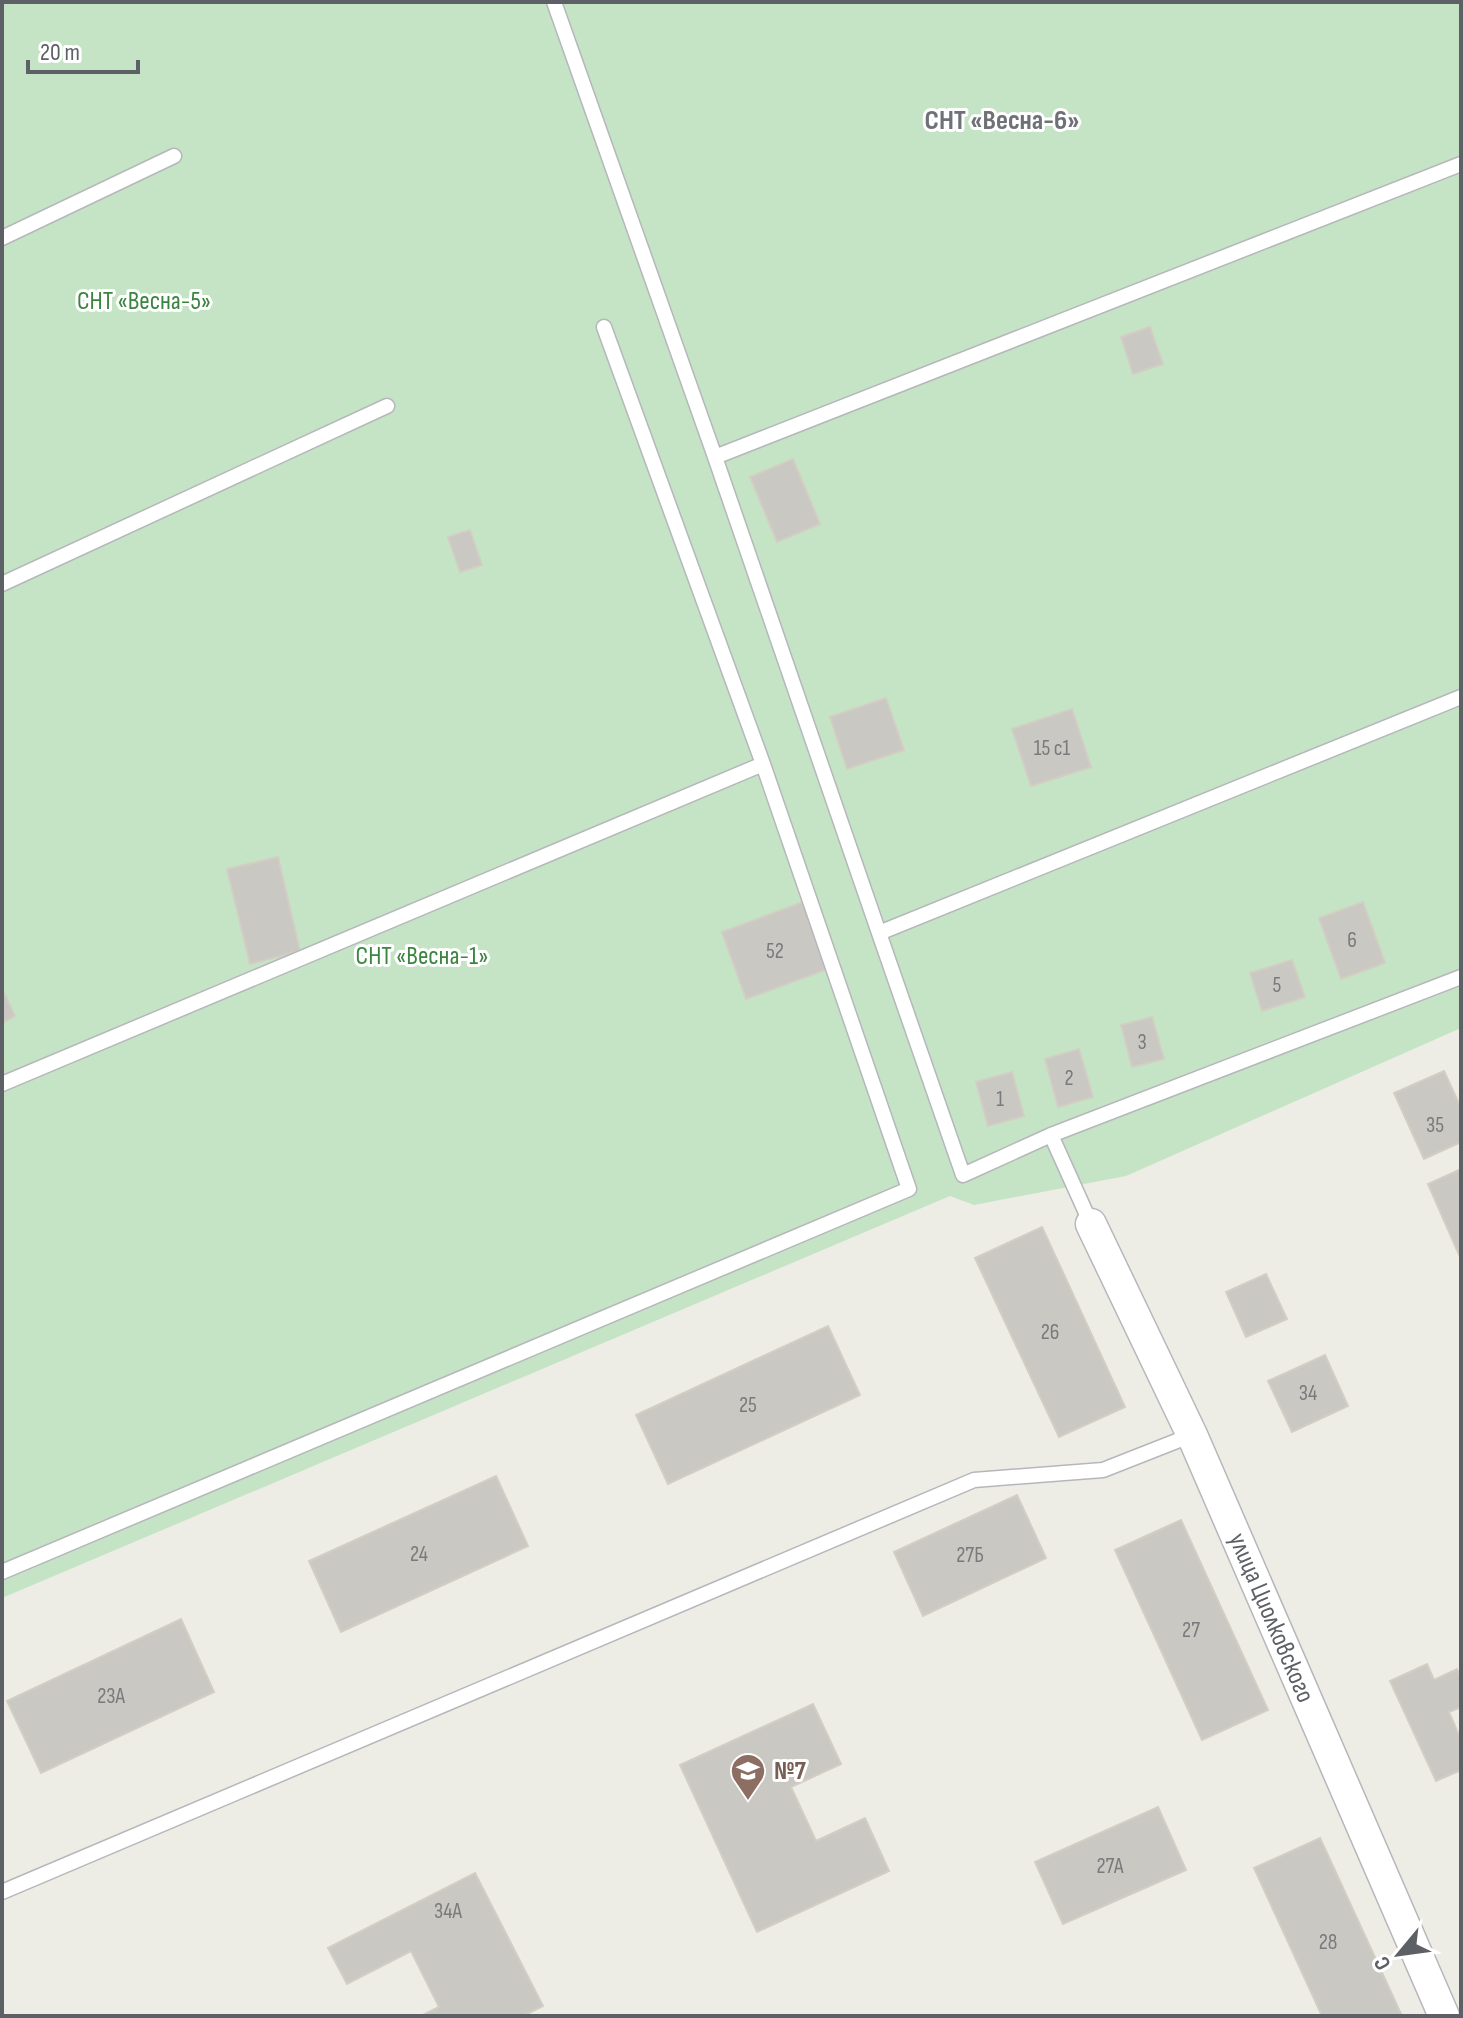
<svg xmlns="http://www.w3.org/2000/svg" width="1463" height="2018" font-family="'Sofia Sans Condensed',sans-serif">
<style>
.green{fill:#c4e4c5}
.building{fill:#cac8c2;stroke:#d3cec4;stroke-width:2}
.lines{fill:none;stroke-linecap:round;stroke-linejoin:round}
.lane-casing{stroke:#b6b7bb;stroke-width:17}
.street-casing{stroke:#b6b7bb;stroke-width:33}
.lane{stroke:#fff;stroke-width:14}
.street{stroke:#fff;stroke-width:30}
.labels{text-anchor:middle;dominant-baseline:central;stroke-width:6;stroke-linejoin:round;paint-order:stroke}
.number-label{font-size:22px;fill:#787a7c}
.park-label{font-size:26px;fill:#3c8541;stroke:#fff}
.street-label{font-size:26px;fill:#5d6065;stroke:#fff}
.education-label{font-size:26px;font-weight:bold;fill:#785e54;stroke:#fff;text-anchor:start}
.neighbourhood-label{font-size:28px;font-weight:bold;fill:#6e7277;stroke:#fff}
</style>
<rect width="100%" height="100%" fill="#eeede5"/>
<path class="green" d="M2,2H1461V1028L1126,1176L974,1205L950,1196L2,1598Z"/>
<path class="building" d="M1150,327L1163,364L1133,374L1121,337Z
M793,459L820,524L777,542L750,477Z
M470,530L482,565L460,572L448,537Z
M886,698L904,750L847,769L830,717Z
M1072,709L1091,767L1031,786L1012,729Z
M278,857L300,951L250,964L227,869Z
M803,902L828,969L746,999L722,932Z
M1363,902L1385,963L1341,979L1319,918Z
M1292,960L1305,997L1262,1011L1250,973Z
M2,989L15,1016L2,1023Z
M1152,1017L1164,1059L1132,1067L1121,1025Z
M1079,1049L1093,1097L1058,1107L1045,1059Z
M1444,1071L1461,1108V1142L1424,1159L1394,1093Z
M1012,1072L1024,1116L988,1126L976,1082Z
M1461,1169V1256L1460,1257L1428,1184Z
M1042,1227L1125,1407L1059,1437L975,1258Z
M1266,1274L1287,1319L1246,1337L1226,1292Z
M828,1326L860,1395L668,1484L636,1415Z
M1325,1355L1348,1406L1292,1432L1268,1381Z
M496,1476L528,1546L341,1632L309,1561Z
M1017,1495L1046,1558L923,1616L894,1552Z
M1181,1520L1268,1710L1202,1740L1115,1550Z
M181,1619L214,1692L41,1773L7,1701Z
M1427,1664L1434,1680L1457,1669L1461,1678V1707L1449,1712L1461,1740V1770L1436,1781L1390,1681Z
M813,1704L841,1764L791,1787L816,1841L865,1818L889,1871L757,1932L680,1765Z
M1158,1807L1186,1870L1063,1924L1035,1862Z
M1320,1838L1402,2016H1322L1254,1868Z
M475,1873L543,2006L523,2016H421L439,2007L411,1951L347,1984L328,1948Z"/>
<g class="lines">
<defs>
<path id="lane" d="M554,2L715,457
M2,238L174,156
M2,584L387,406
M1461,697L879,933L963,1175L1051,1135L1461,977
M879,933L715,457L1461,164
M2,1084L763,764
M1051,1135L1091,1224
M2,1572L909,1189L763,764L604,327
M2,1892L974,1480L1103,1470L1192,1435"/>
<path id="street" d="M1091,1224L1192,1435L1444,2016"/>
</defs>
<use href="#lane" class="lane-casing"/>
<use href="#street" class="street-casing"/>
<use href="#lane" class="lane"/>
<use href="#street" class="street"/>
</g>
<defs>
<symbol id="school-pin" viewBox="-11 -11 22 30"><path d="M0 17L-7.5 6A9.5 9.5 0 1 1 7.5 6Z" fill="#8d6e63" stroke="#fff"/><path d="M0-5L7-2L0 1L-7-2ZM-4 1L0 2.5L4 1V4Q0 6-4 4Z" fill="#fff"/></symbol>
</defs>
<g fill-rule="evenodd">
<use href="#school-pin" x="728" y="1751" width="40" height="54"/>
</g>
<g class="labels">
<g class="number-label">
<text x="1052" y="748">15 с1</text>
<text x="1352" y="940">6</text>
<text x="775" y="951">52</text>
<text x="1277" y="985">5</text>
<text x="1142" y="1042">3</text>
<text x="1069" y="1078">2</text>
<text x="1000" y="1099">1</text>
<text x="1435" y="1125">35</text>
<text x="1050" y="1332">26</text>
<text x="1308" y="1393">34</text>
<text x="748" y="1405">25</text>
<text x="419" y="1554">24</text>
<text x="970" y="1555">27Б</text>
<text x="1191" y="1630">27</text>
<text x="111" y="1696">23А</text>
<text x="1110" y="1866">27А</text>
<text x="448" y="1911">34А</text>
<text x="1328" y="1942">28</text>
</g>
<g class="park-label">
<text x="144" y="301">СНТ «Весна-5»</text>
<text x="422" y="956">СНТ «Весна-1»</text>
</g>
<g class="street-label">
<text transform="translate(1271 1618) rotate(67)">улица Циолковского</text>
</g>
<g class="education-label">
<text x="774" y="1771">№7</text>
</g>
<g class="neighbourhood-label">
<text x="1002" y="120">СНТ «Весна-6»</text>
</g>
</g>
<rect width="1463" height="2018" fill="none" stroke="#5d6065" stroke-width="8"/>
<g transform="translate(1399 1954) rotate(241)" stroke="#ffffff" stroke-width="6" paint-order="stroke">
<path d="M0-6L14 30L0 20L-14 30Z" fill="#5d6065"/>
<text y="-12" font-size="22" font-weight="bold" text-anchor="middle" fill="#5d6065">С</text>
</g>
<path d="M28 60v12h110v-12" fill="none" stroke="#5d6065" stroke-width="4"/>
<text x="40" y="60" font-size="24" fill="#5d6065" stroke="#ffffff" stroke-width="6" paint-order="stroke">20 m</text>
</svg>
